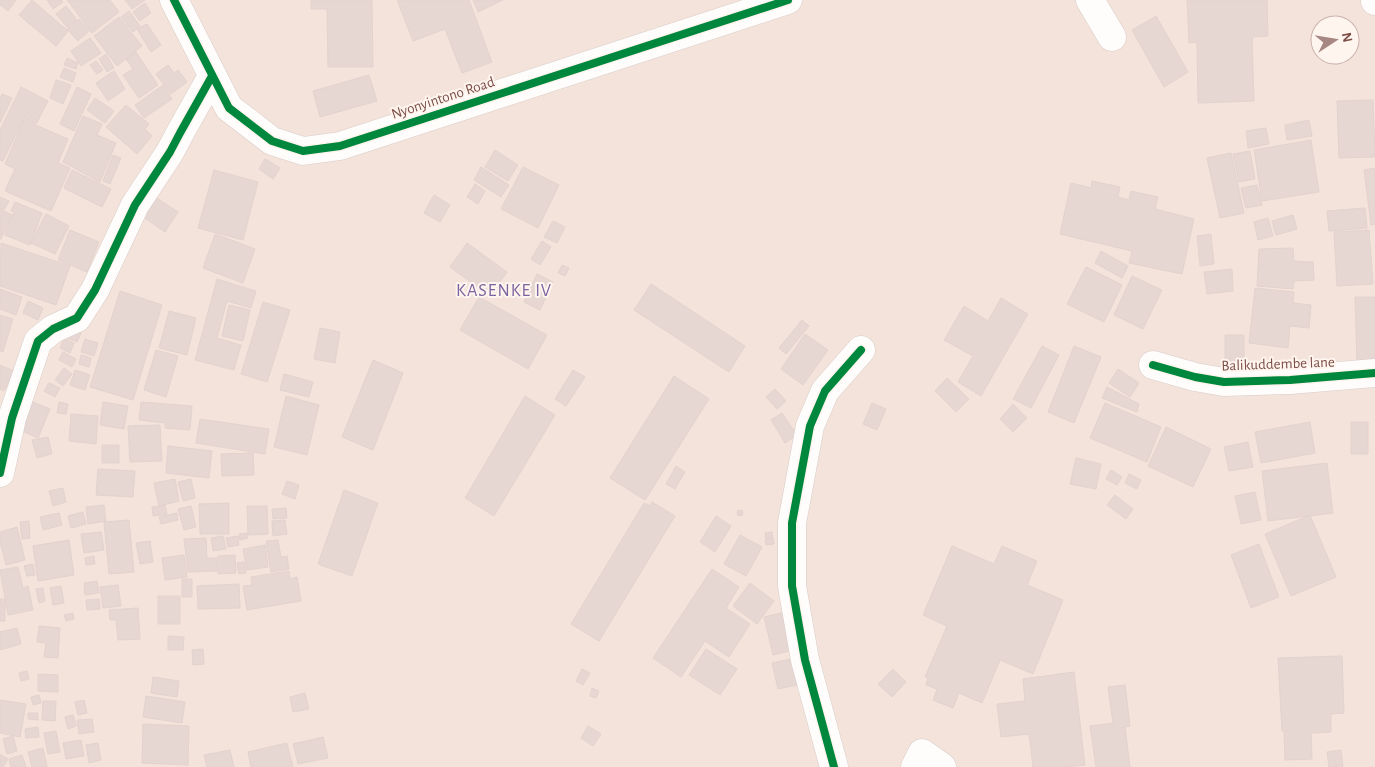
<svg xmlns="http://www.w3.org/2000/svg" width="1375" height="767" font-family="'Alegreya Sans',sans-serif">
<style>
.residential{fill:#f4e3da;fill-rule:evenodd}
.building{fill:#e6d7d3;stroke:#e3d2cd}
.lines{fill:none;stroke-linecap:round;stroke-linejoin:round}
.minor-casing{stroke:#d8ccc8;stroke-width:29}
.minor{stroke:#fefdfc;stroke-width:28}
.cycleway-casing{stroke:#fff5ef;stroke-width:11}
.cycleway{stroke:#00873e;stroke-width:8}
.labels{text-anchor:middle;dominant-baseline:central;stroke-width:4;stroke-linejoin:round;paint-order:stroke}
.street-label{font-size:15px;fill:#7b4e47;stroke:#fff5ef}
.quarter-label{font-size:18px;letter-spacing:1px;fill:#7d639f;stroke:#fff5ef}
</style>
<rect width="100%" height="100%" fill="#f9f1ec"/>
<path class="residential" d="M0,0H1375V767H0ZM1320,25H1350V55H1320Z"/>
<path class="building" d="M0,0H16L8,11L0,5Z
M32,0L68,31L56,46L19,15Z
M47,0H61L63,2L53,9Z
M67,0H110L119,12L92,33Z
M125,0H145L132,9Z
M311,0H372L373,67H328L327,9H311Z
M397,0H469L492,62L462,73L445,29L413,41Z
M473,0H503L478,12Z
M1187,0H1267L1268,36L1252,37L1254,101L1198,103L1197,42L1189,43Z
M145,3L151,13L140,21L133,12Z
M66,6L77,20L67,27L56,14Z
M129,11L140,26L133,32L121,17Z
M1156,16L1188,72L1164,87L1132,30Z
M119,17L142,46L117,66L94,36Z
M79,19L89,31L78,41L67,29Z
M147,24L161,45L151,52L137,29Z
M90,38L101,53L81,66L71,51Z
M136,52L158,85L139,98L123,75L133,69L126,59Z
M106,54L114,68L107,72L99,59Z
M67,58L78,63L76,69L64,65Z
M96,61L103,70L97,74L90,65Z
M168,65L174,73L178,70L187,82L171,94L156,74Z
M64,68L76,73L73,82L60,77Z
M114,71L125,89L108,101L96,83Z
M369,75L377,101L320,117L313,91Z
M56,80L71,85L63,104L50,98Z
M163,85L172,99L144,118L135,105Z
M21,87L48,101L36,124L24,118L3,161L0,160V130Z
M77,87L91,94L74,131L60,124Z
M2,94L12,98L0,123V99Z
M95,98L114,111L105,123L87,110Z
M1373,100L1375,157L1339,158L1337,101Z
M126,105L149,124L145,129L152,136L137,154L106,127Z
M83,116L102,124L97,135L116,143L100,182L63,162Z
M24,120L68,139L58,163L70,168L51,211L5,191L15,169L5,164Z
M1309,120L1312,136L1287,140L1285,125Z
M1266,128L1269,144L1248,148L1246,131Z
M1311,140L1319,192L1262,201L1254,150Z
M495,150L518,165L508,181L485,167Z
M1250,151L1255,179L1239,182L1233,154Z
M1231,153L1244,213L1220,218L1207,158Z
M113,155L121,158L110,184L103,181Z
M265,159L280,168L273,179L259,169Z
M481,167L509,185L501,197L474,180Z
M523,167L559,185L538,228L501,209Z
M1375,168V224L1371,225L1364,170Z
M72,170L111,189L102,207L64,188Z
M214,170L258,182L243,240L198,228Z
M1092,181L1120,187L1118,197L1129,200L1131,191L1158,197L1155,209L1194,219L1182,274L1129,263L1132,251L1060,234L1071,183L1091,188Z
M475,184L485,191L478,204L467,197Z
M1257,185L1262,205L1246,208L1241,188Z
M149,193L178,212L165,232L136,212Z
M434,195L450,205L440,222L424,213Z
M0,197L9,201L4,210L0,208Z
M15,202L42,213L30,245L5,235L14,212L11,211Z
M1365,208L1367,228L1329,231L1327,211Z
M0,209L12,215L1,239H0Z
M46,214L69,226L55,254L31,243Z
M1293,215L1297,229L1276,235L1272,221Z
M1268,218L1273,236L1258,240L1254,222Z
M553,221L565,227L557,243L544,237Z
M70,230L99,242L87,272L58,260Z
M1369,230L1373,284L1337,286L1334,232Z
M215,234L255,249L243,283L203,268Z
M1211,234L1214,264L1200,266L1197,236Z
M542,241L551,247L540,265L531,259Z
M1,243L70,266L56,305L0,286Z
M467,243L507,272L490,296L450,267Z
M1293,248L1294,261L1313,262L1314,280L1294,281L1293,289L1257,286L1259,249Z
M1101,251L1128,266L1122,278L1095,263Z
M562,265L569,268L565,276L558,273Z
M1086,267L1122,285L1104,322L1067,304Z
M1232,269L1233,291L1207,294L1204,272Z
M537,274L553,282L540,310L524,302Z
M1132,276L1162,290L1143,329L1114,315Z
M217,279L256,291L251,308L227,301L217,338L241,345L234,370L195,360Z
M651,284L745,346L729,372L634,310Z
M1255,288L1294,292L1293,303L1311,305L1309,328L1290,326L1288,348L1249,343Z
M0,289L22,297L16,315L0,309Z
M120,291L162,305L133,400L90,387Z
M479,297L547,335L528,369L460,330Z
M1355,297H1375V364H1357Z
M1001,298L1028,314L981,396L958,382L973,356L944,340L964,306L988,321Z
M28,301L43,308L38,320L23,313Z
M263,302L290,310L267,382L241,374Z
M229,305L250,310L243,341L222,336Z
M169,311L196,318L187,355L159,348Z
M0,315L13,319L3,352L0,351Z
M802,320L809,326L786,354L779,348Z
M66,326L81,333L77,342L62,336Z
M320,328L340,332L335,363L314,359Z
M805,334L828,350L803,385L781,369Z
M1225,335H1244V363H1225Z
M64,339L74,343L70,353L60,348Z
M85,339L98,343L94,356L81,352Z
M1042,346L1059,355L1031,408L1013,399Z
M1074,346L1101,357L1074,423L1048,412Z
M156,350L178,356L166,397L144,390Z
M63,352L76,359L72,367L59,360Z
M81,355L91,358L89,367L79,364Z
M373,360L403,373L373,450L342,437Z
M0,365L14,371L4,391L0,389Z
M64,368L72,374L63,386L55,380Z
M1118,369L1139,383L1130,397L1109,383Z
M75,370L90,375L85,390L70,385Z
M573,370L585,377L566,406L555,399Z
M284,374L313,382L309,397L280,390Z
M674,376L709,399L645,500L610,478Z
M947,378L969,399L956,412L935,391Z
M49,383L60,388L55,397L44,391Z
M1107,387L1139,404L1137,412L1102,398Z
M775,389L786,401L777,409L766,397Z
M286,396L319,405L307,455L274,447Z
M525,396L555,415L494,516L465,498Z
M30,401L50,409L38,438L18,429Z
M59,402L68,404L66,414L57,413Z
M103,402L128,406L124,429L100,425Z
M141,402L192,406L190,430L165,428V423L139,420Z
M872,403L886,409L877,430L863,424Z
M1105,403L1161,427L1147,462L1090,438Z
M1013,404L1027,418L1013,432L1000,419Z
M782,413L797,435L785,443L771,420Z
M71,414L98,416L96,444L69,441Z
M200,419L269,429L265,454L196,443Z
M1310,422L1315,453L1261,463L1255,432Z
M1351,422H1368V454H1351Z
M160,425L162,461L130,462L128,426Z
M1166,427L1211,449L1193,487L1148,466Z
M48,437L52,454L37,458L32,440Z
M1248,442L1253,467L1229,471L1224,447Z
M102,445H119V463H102Z
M168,446L212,451L209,478L166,473Z
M253,453L254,475L222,476L221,454Z
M1076,458L1101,464L1096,489L1070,484Z
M1327,463L1333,513L1268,521L1262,471Z
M676,466L685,472L675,489L666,484Z
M98,469L135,471L133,497L96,495Z
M1111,470L1122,477L1117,485L1106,479Z
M1129,474L1141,480L1137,489L1125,483Z
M175,479L179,501L159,506L154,483Z
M191,479L195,498L183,501L178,482Z
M287,481L299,485L295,499L282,494Z
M63,488L66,502L53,506L49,491Z
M344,490L378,503L352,576L318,564Z
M1255,492L1261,520L1241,524L1235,496Z
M1115,495L1133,509L1126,519L1107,505Z
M652,502L675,516L599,641L571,624L644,503L650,506Z
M229,503V534H200L199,504Z
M104,505L106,521L88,524L86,507Z
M165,505L167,514L153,516L152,507Z
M191,506L196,527L184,530L178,509Z
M247,506H267L268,534L248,535Z
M286,508L287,518L273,519L272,509Z
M742,510L743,515L738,516L737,511Z
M83,512L86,524L71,528L68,516Z
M59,513L62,525L43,530L40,517Z
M177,513L178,520L161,524L159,517Z
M1310,515L1336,577L1291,596L1265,534Z
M716,516L731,526L715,552L700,542Z
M129,520L134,572L109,574L104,522Z
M285,520L287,534L273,536L272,521Z
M29,521L30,538L22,539L20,522Z
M17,527L25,560L6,565L0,542V532Z
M101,532L104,550L84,553L81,534Z
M772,532L773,537L766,539L765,533Z
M247,533L248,538L240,540L239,534Z
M740,535L762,547L746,576L724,564Z
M223,536L226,549L213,551L211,538Z
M238,536L239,545L228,547L226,538Z
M206,538L207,558H217V571L188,572L184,539Z
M773,538L774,544L766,545L765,540Z
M69,540L74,575L38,581L33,546Z
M278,540L281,557L287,556L289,569L271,572L266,541Z
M150,541L153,562L140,564L136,543Z
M1259,544L1279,597L1251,608L1231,555Z
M265,545L268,567L247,570L243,549Z
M952,546L994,564L1002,546L1037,561L1027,585L1063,600L1033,674L1000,660L982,703L959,693L953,708L933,700L937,689L926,685L928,678L925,677L947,626L923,615Z
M184,555L187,577L165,580L162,558Z
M235,555L236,573L218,574V556Z
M94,556L95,564L86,565L85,558Z
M244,562L246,573L239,574L237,563Z
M33,564L35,575L27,576L24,566Z
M18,567L23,588L28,586L33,610L8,615L0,570Z
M712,569L739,587L726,608L750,624L729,657L705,641L681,677L653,658Z
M289,571L290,579L297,577L301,601L247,610L243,586L252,585L251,577Z
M182,579H192V597H182Z
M97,581L99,593L85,595L84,583Z
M750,583L774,601L757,624L733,606Z
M239,584L240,608L198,609L197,586Z
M118,585L121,606L103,608L100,587Z
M61,586L64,603L53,605L50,588Z
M43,588L45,601L39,603L36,589Z
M158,596H180V624H158Z
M0,599H5V621H0Z
M99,599L100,609L87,610L86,600Z
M138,608L140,639L118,640L116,620H110L109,610Z
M785,612L794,650L773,655L764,617Z
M73,613L74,619L66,621L64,615Z
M39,626L60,628L58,658L44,657L46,643L37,642Z
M17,628L21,644L0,650V632Z
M168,636L184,637L183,650H168Z
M203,649L204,664L193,665L192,650Z
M706,649L737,669L720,695L689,675Z
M1342,656L1344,713L1331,714V732L1311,733L1312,759L1285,760L1284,731H1282L1278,658Z
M791,659L797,685L778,689L772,663Z
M582,669L590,673L583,685L576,681Z
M893,669L906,682L892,697L878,684Z
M27,671L29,679L21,681L19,673Z
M1074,672L1085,765L1065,767H1033L1029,734L1001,737L997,704L1025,701L1023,679Z
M38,674L58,675V692L38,691Z
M153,677L179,681L177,697L151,693Z
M1125,685L1130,726L1125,727L1130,767H1096L1090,726L1113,723L1108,687Z
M592,688L599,691L596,698L590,696Z
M305,693L309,709L293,712L290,697Z
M39,695L41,703L33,705L31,697Z
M146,696L185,702L182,723L143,717Z
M0,700L26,704L20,737L0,733Z
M84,700L87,713L78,715L75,702Z
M43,701H56L55,721L42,720Z
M28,713H38V720L28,719Z
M73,715L76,726L68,729L65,717Z
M92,719L94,732L79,734L77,720Z
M143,724L189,726L188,765L142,763Z
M588,726L601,734L593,746L581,738Z
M38,727L39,737L26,738L25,729Z
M56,731L60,752L48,754L44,733Z
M13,736L17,751L7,754L3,739Z
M323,737L328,758L298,764L293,744Z
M81,740L84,756L66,759L63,743Z
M98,743L101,760L89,763L86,745Z
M287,743L293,767H251L248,752Z
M43,748L47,767H32L28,752Z
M230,750L234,767H207L204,755Z
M1341,750L1343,766L1329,767L1327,752Z
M0,754L8,759L3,767H0Z
M22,755L26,767H11L9,759Z"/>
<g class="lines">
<defs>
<path id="minor" d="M174,0L229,108L272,141L303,151L340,146L788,0
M1090,0L1112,37
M1375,0V1
M1153,365L1195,377L1224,382L1290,380L1375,373
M0,473L12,418L38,341L53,329L77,318L95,290L135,205L170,152L180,133L212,76
M834,767L805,660L792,586V523L810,426L825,391L861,350
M915,767L922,753L942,767"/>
</defs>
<use href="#minor" class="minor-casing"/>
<use href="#minor" class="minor"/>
<defs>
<path id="cycleway" d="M174,0L229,108L272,141L303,151L340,146L788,0
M1153,365L1195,377L1224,382L1290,380L1375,373
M0,473L12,418L38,341L53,329L77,318L95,290L135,205L170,152L180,133L212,76
M834,767L805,660L792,586V523L810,426L825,391L861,350"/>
</defs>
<use href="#cycleway" class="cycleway-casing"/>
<use href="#cycleway" class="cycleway"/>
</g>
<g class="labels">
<g class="street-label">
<text transform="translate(443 98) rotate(-18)">Nyonyintono Road</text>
<text transform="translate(1278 364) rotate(-2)">Balikuddembe lane</text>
</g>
<g class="quarter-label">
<text x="504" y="291">KASENKE IV</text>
</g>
</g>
<g transform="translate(1335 40) rotate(78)"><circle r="24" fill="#fff5ef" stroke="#cab2ac"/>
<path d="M0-4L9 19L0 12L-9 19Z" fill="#a78781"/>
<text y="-8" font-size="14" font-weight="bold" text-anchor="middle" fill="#7b4e47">N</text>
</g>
</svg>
